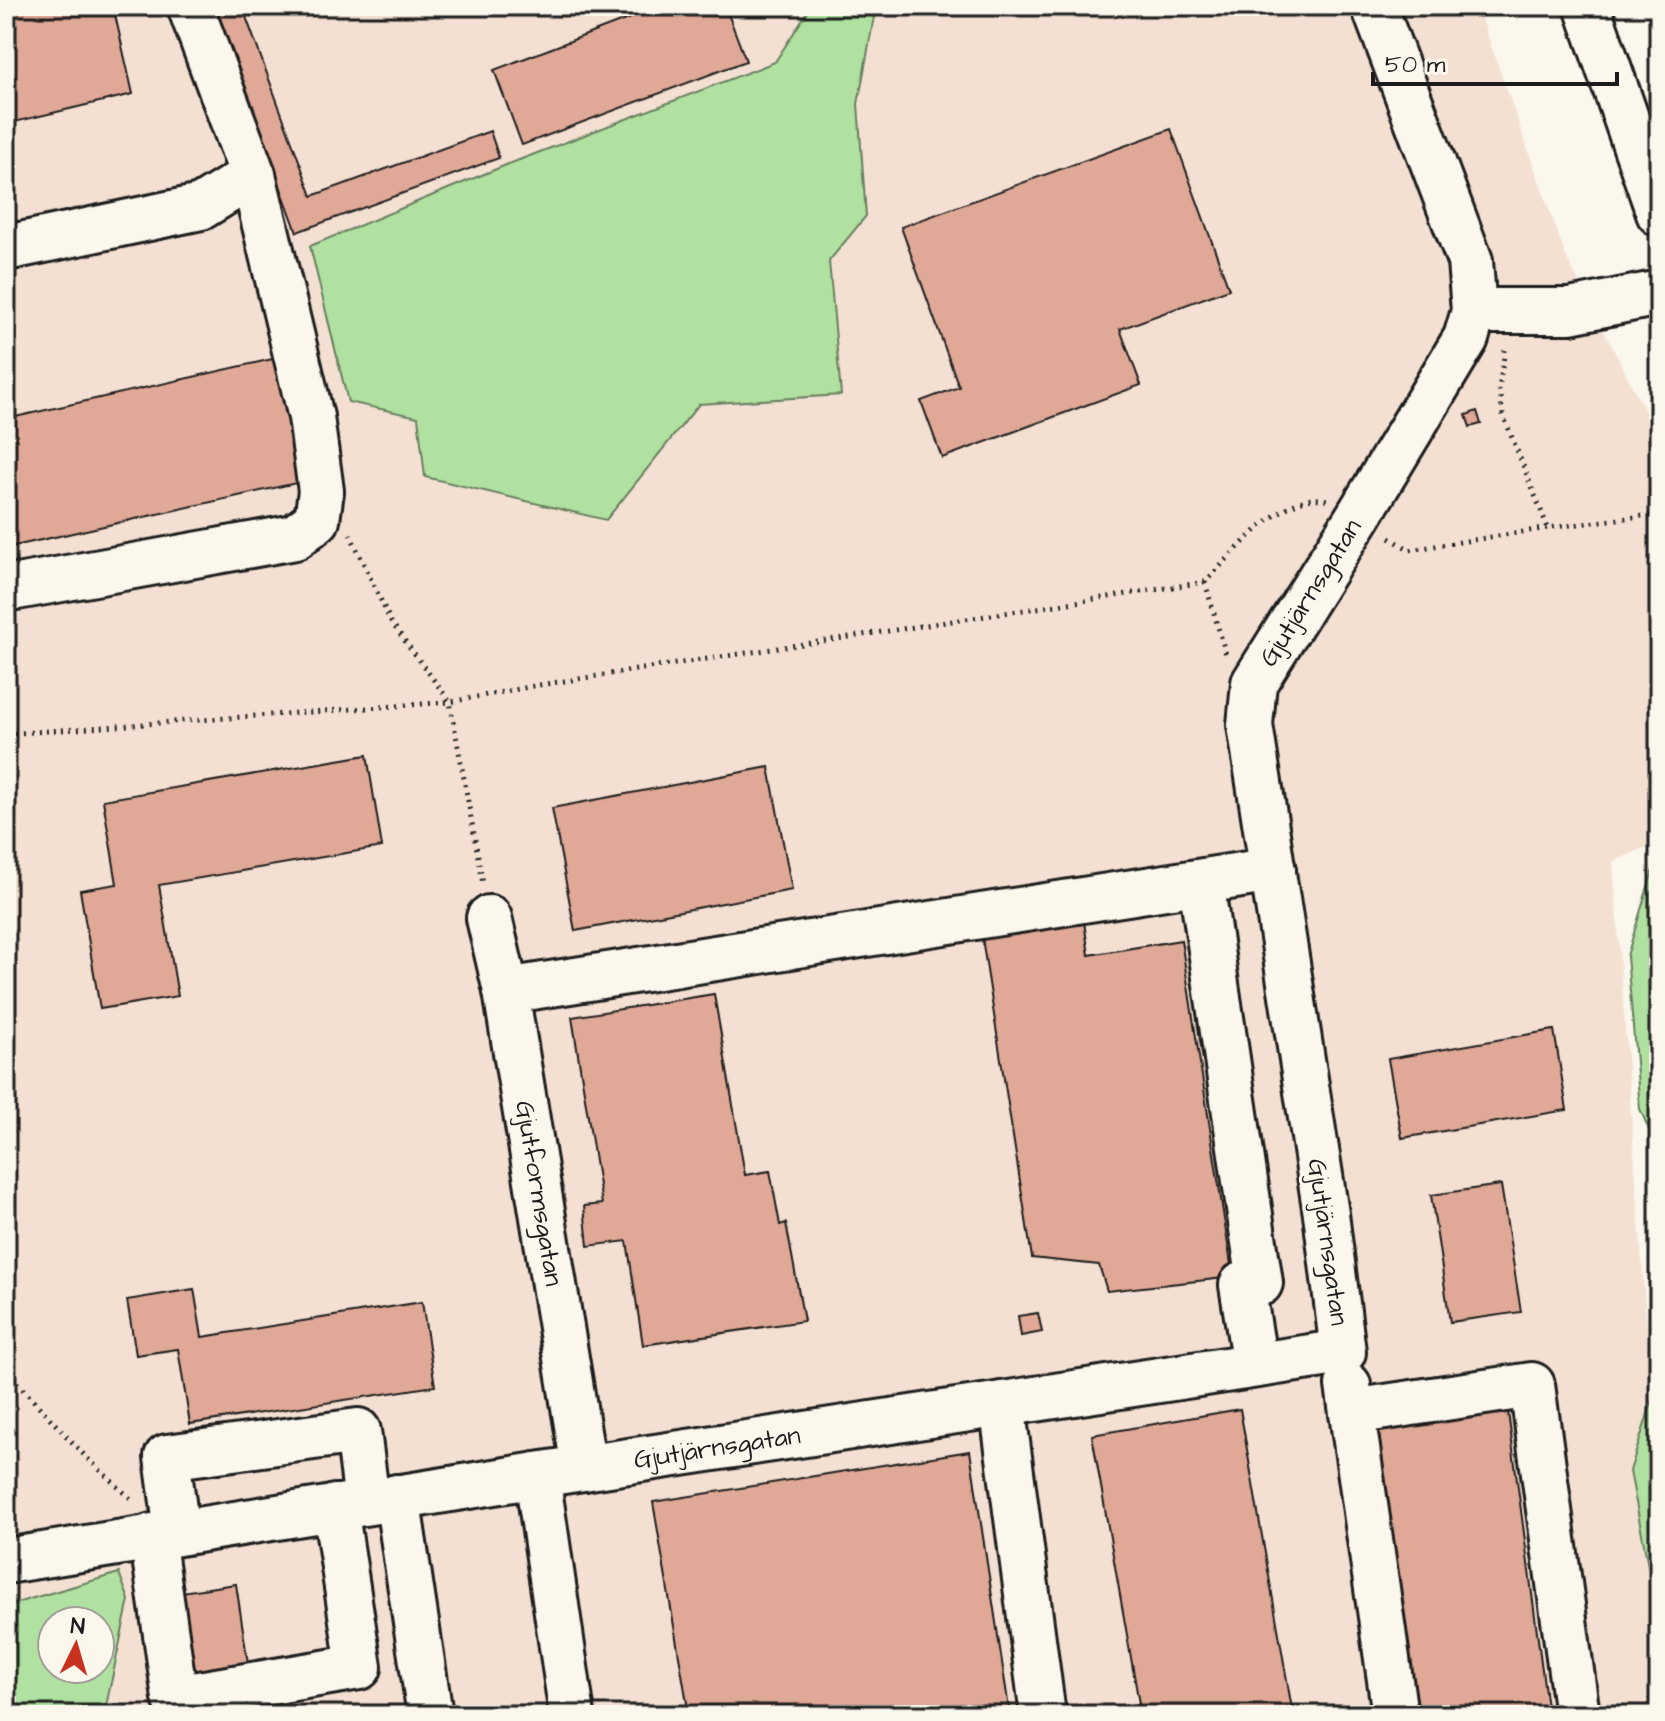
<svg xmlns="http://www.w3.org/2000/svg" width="1665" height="1721" font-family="'Architects Daughter',sans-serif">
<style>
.built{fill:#f3e0d2;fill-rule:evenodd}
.green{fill:#b1e1a0;stroke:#667e5e;stroke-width:2;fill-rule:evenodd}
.building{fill:#e0a997;stroke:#1c1c1c;stroke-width:2}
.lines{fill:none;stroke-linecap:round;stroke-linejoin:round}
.minor-casing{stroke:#1c1c1c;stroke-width:50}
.path{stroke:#1c1c1c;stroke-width:5;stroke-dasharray:2 6;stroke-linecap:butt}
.minor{stroke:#fbf7ec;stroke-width:44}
.labels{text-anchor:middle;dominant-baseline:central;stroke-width:6;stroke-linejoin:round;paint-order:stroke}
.street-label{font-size:26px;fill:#1c1c1c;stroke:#fbf7ec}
</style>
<rect width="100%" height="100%" fill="#fbf7ec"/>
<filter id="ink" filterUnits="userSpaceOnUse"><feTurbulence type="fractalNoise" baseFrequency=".0125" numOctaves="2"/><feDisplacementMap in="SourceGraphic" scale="16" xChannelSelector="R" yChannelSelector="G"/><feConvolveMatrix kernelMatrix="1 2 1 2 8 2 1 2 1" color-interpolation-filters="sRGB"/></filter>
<g filter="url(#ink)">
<path class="built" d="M6,6H1477L1566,257L1659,438V841L1613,862L1659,1499V1715H6ZM52,1621H100V1669H52Z"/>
<path class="green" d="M811,6H876L858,104L866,216L829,261L841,395L699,404L606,520L425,477L418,417L348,402L310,246L506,165L775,62Z
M1659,850V1152L1640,1109L1627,956Z
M1659,1379V1623L1630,1471Z
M119,1573L129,1600L104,1715H6V1606ZM52,1621H100V1669H52Z"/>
<path class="building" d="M6,6H113L133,94L6,124Z
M214,6H242L312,196L490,131L499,158L297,232Z
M662,6H725L746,61L522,145L494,70Z
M1171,129L1229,289L1120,329L1141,385L942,458L921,401L959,387L901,227Z
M277,358L305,481L10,547L6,527V419Z
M1477,411L1481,424L1470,427L1466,415Z
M367,755L382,847L159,885L178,996L100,1009L80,890L117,884L103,800Z
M769,767L792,890L575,931L552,808Z
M1084,922L1089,955L1181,940L1233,1277L1107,1291L1099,1265L1032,1258L982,938Z
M714,994L745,1175L770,1171L780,1225L786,1223L804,1321L643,1345L627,1241L588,1246L584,1206L602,1204L572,1017Z
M1554,1030L1567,1110L1402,1138L1388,1059Z
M1501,1185L1521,1312L1450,1322L1431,1195Z
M194,1289L202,1337L422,1302L435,1386L190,1424L178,1349L136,1355L127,1300Z
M1038,1313L1042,1332L1021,1336L1018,1316Z
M1240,1409L1293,1715H1141L1092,1435Z
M1508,1412L1548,1715H1411L1373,1430Z
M970,1451L1010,1715H689L653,1502Z
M236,1584L249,1670L193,1678L181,1592Z"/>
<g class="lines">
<defs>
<g id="minor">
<path d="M1587,6L1659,213"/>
<path d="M6,248L201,207L253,175"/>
<path d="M1474,311H1570L1659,293"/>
<path d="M6,585L17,587L295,537L317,520L321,491L311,417L253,175L190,6"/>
<path d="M1201,882L1260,1283L1242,1285L1255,1365"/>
<path id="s1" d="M489,918L506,991L584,1468"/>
<path d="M506,991L1273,870"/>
<path d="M1348,1385L1395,1715"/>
<path d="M1002,1404L1043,1715"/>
<path d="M1352,1412L1532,1385L1577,1715"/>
<path d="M537,1475L572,1715"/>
<path d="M397,1497L430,1715"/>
<path d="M177,1532L167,1457L358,1431L367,1502"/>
<path d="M152,1536L175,1698L359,1667L335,1507"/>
<path id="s2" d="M6,1561L537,1475L1343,1352L1326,1214L1250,725L1254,683L1358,517L1466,338L1474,311L1470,261L1374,6"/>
</g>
</defs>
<use href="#minor" class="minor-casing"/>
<path class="path" d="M1505,350L1499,388L1503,415L1548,528
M350,534L391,622L450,702L483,884
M1390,538L1410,550L1548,528L1659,514
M1205,582L1227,658
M6,734L450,702L539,685L1205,582C1233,554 1285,489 1327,500
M6,1371L85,1456L133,1501"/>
<use href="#minor" class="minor"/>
</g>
</g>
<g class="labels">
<g class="street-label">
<text stroke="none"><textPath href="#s2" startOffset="2136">Gjutjärnsgatan</textPath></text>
<text stroke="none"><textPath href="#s1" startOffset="280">Gjutformsgatan</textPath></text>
<text transform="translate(1328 1242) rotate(82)">Gjutjärnsgatan</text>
<text stroke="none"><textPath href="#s2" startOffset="720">Gjutjärnsgatan</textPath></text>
</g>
</g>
<rect width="1665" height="1721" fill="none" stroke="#fbf7ec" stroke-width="32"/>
<rect x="16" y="16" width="1633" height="1689" fill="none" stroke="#1c1c1c" stroke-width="3" filter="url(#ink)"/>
<g transform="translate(76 1645) rotate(5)"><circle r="38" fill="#fbf7ec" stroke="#a29f99" stroke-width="2"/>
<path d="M0-6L14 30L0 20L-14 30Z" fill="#c8321e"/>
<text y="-12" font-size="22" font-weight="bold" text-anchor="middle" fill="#1c1c1c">N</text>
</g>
<path d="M1373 72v12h244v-12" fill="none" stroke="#1c1c1c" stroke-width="4"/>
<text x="1385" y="72" font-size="24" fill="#1c1c1c" stroke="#fbf7ec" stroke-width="6" paint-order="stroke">50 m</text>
</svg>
